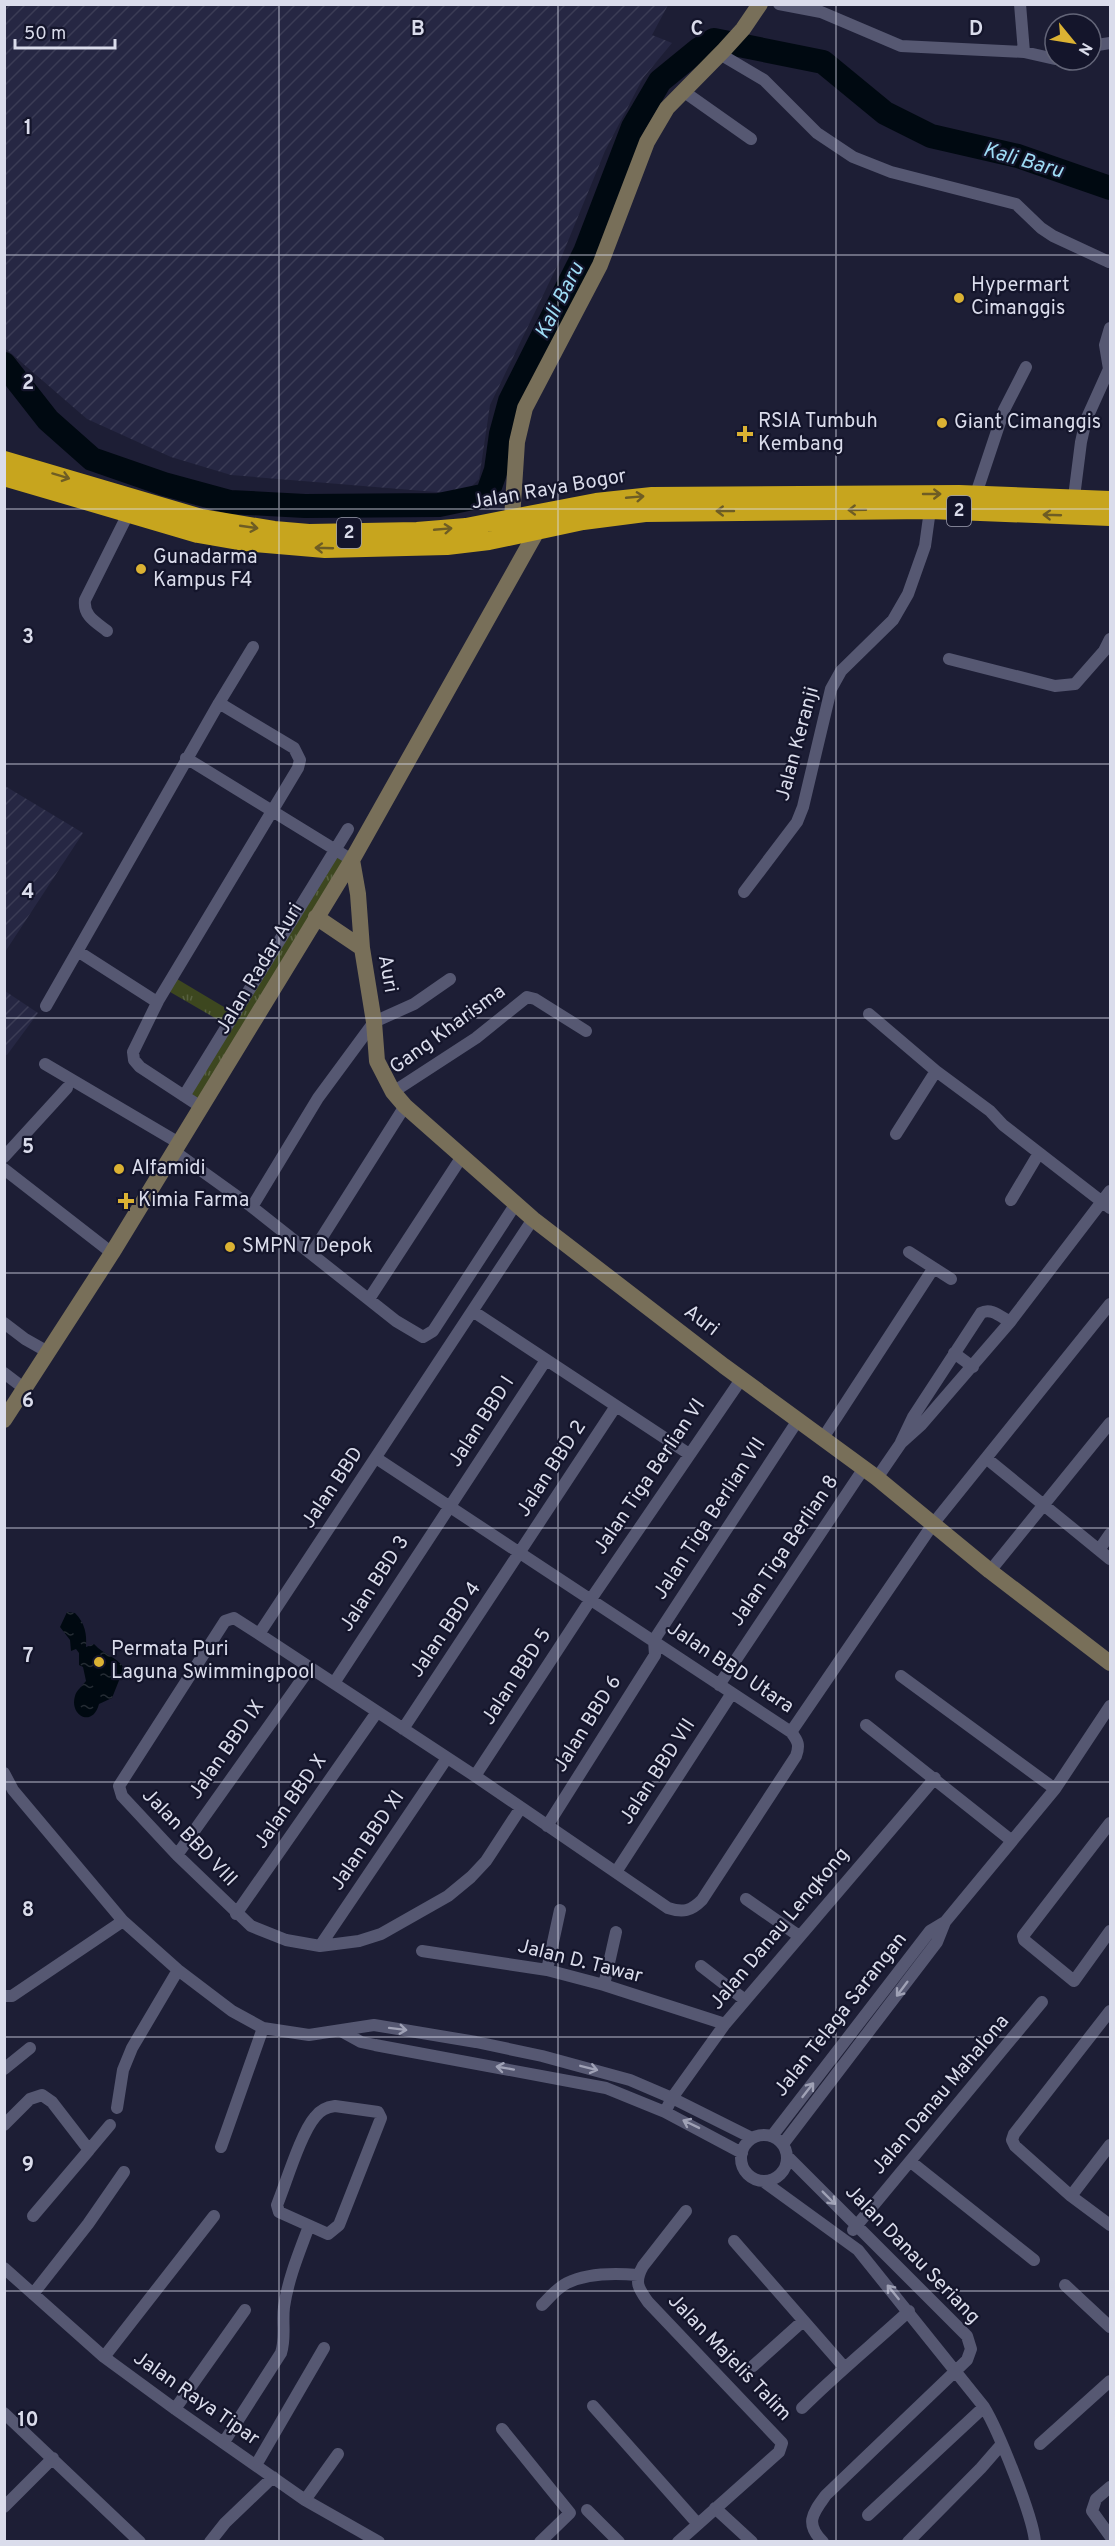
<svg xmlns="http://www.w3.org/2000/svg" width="1115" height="2546" font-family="Overpass,sans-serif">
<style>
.industrial{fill:url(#industrial-furrows)}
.grass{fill:url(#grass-tufts)}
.water{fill:url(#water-ripples)}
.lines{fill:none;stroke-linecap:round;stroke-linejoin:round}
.river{stroke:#000911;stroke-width:24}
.street{stroke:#565872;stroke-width:12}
.secondary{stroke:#786f59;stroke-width:16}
.highway{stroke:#c7a51e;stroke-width:18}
.oneway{stroke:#6e5d24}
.oneway2{stroke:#9fa1b5}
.grid{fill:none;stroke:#dadceb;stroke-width:1.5;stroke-opacity:0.55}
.poi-dot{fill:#dbb233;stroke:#14152b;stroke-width:2}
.labels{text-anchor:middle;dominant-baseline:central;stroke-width:4.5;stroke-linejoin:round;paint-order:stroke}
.shield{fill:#14152b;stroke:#9fa0b1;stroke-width:1.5}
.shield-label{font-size:18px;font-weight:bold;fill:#dadceb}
.poi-label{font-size:20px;fill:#dadceb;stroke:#14152b;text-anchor:start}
.street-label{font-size:20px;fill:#dadceb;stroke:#14152b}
.water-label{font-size:21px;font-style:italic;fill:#9edcf5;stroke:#14152b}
.grid-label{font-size:20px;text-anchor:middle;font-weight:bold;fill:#dadceb;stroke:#14152b;stroke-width:4.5;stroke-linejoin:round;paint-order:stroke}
</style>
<defs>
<pattern id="industrial-furrows" width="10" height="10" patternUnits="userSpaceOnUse" patternTransform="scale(1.5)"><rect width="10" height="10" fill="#262743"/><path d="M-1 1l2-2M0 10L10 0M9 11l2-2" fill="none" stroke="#3b3c55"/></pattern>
<pattern id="grass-tufts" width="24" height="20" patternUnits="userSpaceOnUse" patternTransform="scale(1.5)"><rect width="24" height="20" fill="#3d471f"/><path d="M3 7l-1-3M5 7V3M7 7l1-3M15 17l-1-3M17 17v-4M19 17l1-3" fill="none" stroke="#586140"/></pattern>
<pattern id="water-ripples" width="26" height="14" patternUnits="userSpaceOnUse" patternTransform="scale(1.5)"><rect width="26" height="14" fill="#000911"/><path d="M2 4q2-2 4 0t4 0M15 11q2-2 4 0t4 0" fill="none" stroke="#252c34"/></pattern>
</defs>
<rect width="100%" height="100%" fill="#1d1e35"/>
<path class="industrial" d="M5,4L668,5L652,35L672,43L643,78L605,151L561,258L490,405L479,479L471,487L448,493L231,475L171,457L87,419L5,348Z
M5,786L83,833L5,952Z
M5,991L38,1013L7,1055L4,1054Z"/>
<path class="grass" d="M335,850L352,860L201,1107L184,1096L227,1025L165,989L172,976L234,1013Z"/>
<path class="water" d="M67,1612L75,1613C85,1623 87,1634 86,1647L94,1644C104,1655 116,1656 124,1668L112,1698L99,1704C93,1728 69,1716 75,1696C76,1691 83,1685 86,1681L83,1667L79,1665V1653L76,1649L71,1651L70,1640L60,1627Z"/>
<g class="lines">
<path class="river" d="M4,364L48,420L92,459L164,484L230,502L305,506L439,505L487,495L496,470L501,434L510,401L585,252L633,127L660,81L698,50L714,40L823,62L885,113L931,136L1018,156L1110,188"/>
<path class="street" d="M779,4L821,12L901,46L1024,52L1055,59
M1020,4L1024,52
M1091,46L1110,43
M720,54L764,80L817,133L853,157L891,172L1016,204L1041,228L1053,236L1109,262
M683,91L751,139
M976,494L1004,410L1026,367
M1074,497L1081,442L1086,420L1109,369L1105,345L1110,328
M107,631C96,622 83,616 85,600L128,514
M949,659L1055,686L1075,684L1104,651L1110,639
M186,758L352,860
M744,892L797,822L803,807L831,689L841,671L893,620L908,594L925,546L930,510
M79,952L157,1002
M46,1006L219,703
M869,1014L936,1071L990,1111L1003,1125L1110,1208
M45,1064L179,1143
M393,1092L476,1038L527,997L535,999L586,1031
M184,1096L348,829
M201,1107L140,1067L134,1060L133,1052L158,1001L298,768L300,760L294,748L219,703L253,647
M896,1134L936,1071
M174,1151L252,1207L396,1321L423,1337L433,1331L515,1205
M4,1157L67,1088
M4,1169L112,1253
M1011,1200L1039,1153
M252,1207L318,1098L374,1022L414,1004L450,979
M909,1252L951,1279
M312,1253L405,1106
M369,1299L461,1158
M474,1312L689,1454
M4,1323L25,1339L48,1352
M954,1353L973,1367
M4,1373L25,1389
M823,1438L933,1269
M901,1442L913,1417L981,1313C991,1307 1001,1317 1010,1322
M376,1458L791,1732C798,1741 800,1745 796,1756L702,1900C691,1911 683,1913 668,1908L475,1776L259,1634L533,1219
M986,1458L1110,1559
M877,1478L901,1443L921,1425L1010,1322L1110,1191
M1099,1550L1110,1534
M990,1571L1110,1423
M259,1634L234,1618L225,1621L119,1786L122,1796L177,1855L251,1926L286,1940L320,1946L359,1941L381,1934L448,1896L471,1877L486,1861L520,1809
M901,1676L1055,1789
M334,1683L546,1360
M719,1685L864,1468
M866,1725L1012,1841
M403,1729L616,1406
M791,1732L933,1524L1110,1304
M4,1773L13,1790L123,1921L178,1970L232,2011L263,2028L309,2035L374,2025L476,2042L542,2056L630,2080L672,2098L752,2138
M475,1776L591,1599L742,1378
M1110,1823L1023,1936L1024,1940L1074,1981L1110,1931
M547,1826L655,1655L654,1640L798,1420
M177,1855L310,1668
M616,1872L732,1693
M746,1899L799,1936
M236,1914L377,1712
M320,1946L447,1758
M422,1951L547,1970L604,1985L725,2024
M701,1966L745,2000
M547,1970L560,1910
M604,1985L616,1932
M4,1996H12L123,1921
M1110,2011L1014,2134L1012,2140L1015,2146L1071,2196L1110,2225
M341,2031L361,2042L375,2045L606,2088L665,2112L742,2153
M4,2069L30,2048
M335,2106L378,2112L381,2118L339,2225L328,2234L279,2212L277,2205C286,2183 301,2133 315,2117C320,2110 327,2107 335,2106Z
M117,2108L123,2070L132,2048L178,1970
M665,2112L672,2098L725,2024L935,1778
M4,2125L30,2099L42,2095L52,2102L89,2150L33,2216
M741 2158a23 23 0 1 1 46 0a23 23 0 1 1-46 0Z
M772,2136L930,1931L945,1922L1055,1789L1110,1706
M783,2144L937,1942L945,1922
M221,2147L263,2028
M89,2150L110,2125
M788,2157L967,2336L971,2349L967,2360L826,2495C813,2513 804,2523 823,2542
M911,2162L1034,2260
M763,2181L858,2250L984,2407
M1071,2196L1110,2145
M853,2230L1042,2002
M734,2241L844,2367
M4,2268L104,2357L175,2409L305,2500L379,2542
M1065,2285L1110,2327
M33,2294L88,2224L124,2172
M542,2305C550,2297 557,2288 567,2283C587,2273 616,2273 638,2275
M104,2357L214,2216
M753,2366L803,2321
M593,2406L697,2523
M802,2408C836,2374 873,2344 909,2311
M175,2409L245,2310
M4,2413L140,2542
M502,2429L570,2513L540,2542
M224,2442L281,2353C286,2338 282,2323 284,2307C288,2279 299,2253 309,2226
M1040,2444L1110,2381
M256,2465L324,2348
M1110,2487L1096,2499L1092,2511L1110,2536
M305,2500L338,2454
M4,2507L53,2458
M715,2508L752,2542
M587,2510L619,2542
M868,2515L984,2407C998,2430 1033,2516 1035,2542
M210,2542L225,2523L273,2477
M678,2542L779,2452L782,2443L648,2302C638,2288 634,2282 643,2266L686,2211
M908,2542L981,2468L1001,2445"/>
<path class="secondary" d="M512,519L517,442L525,408L600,265L647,142L667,108L724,50L743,29L760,4
M352,860L358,894L362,948L374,1022L377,1061L393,1092L405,1106L533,1219L724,1366L877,1478L990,1571L1110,1663
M316,917L362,948
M4,1420L112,1253L352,860L537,531"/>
<path class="highway" d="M4,460L201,518L274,530L309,533L417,531L466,527L596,502L652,496L959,494L1110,500
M4,477L198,534L244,542L325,549L447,546L489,541L583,521L645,513L930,510L1110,517"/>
</g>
<defs><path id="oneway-shaft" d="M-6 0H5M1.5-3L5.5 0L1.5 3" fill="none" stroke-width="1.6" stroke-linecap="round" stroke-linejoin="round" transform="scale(1.5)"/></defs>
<g class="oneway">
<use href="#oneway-shaft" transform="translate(61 476) rotate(17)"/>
<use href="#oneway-shaft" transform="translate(932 494)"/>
<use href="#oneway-shaft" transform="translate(635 497) rotate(-5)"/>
<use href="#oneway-shaft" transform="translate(857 510) rotate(179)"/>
<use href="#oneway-shaft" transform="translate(725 511) rotate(-180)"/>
<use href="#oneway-shaft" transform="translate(1052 515) rotate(-178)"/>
<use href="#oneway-shaft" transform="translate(249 527) rotate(8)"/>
<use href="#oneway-shaft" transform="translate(443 529) rotate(-5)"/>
<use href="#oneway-shaft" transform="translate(324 548) rotate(-178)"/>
</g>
<g class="oneway2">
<use href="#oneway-shaft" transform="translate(902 1989) rotate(127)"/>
<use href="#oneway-shaft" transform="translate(398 2029) rotate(7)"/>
<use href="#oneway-shaft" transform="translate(505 2068) rotate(-170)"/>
<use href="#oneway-shaft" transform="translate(589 2068) rotate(14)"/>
<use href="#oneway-shaft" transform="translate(808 2090) rotate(-52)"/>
<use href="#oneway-shaft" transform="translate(691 2124) rotate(-154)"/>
<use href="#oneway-shaft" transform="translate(829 2198) rotate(45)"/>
<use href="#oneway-shaft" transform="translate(893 2292) rotate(-129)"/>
</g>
<path class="grid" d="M279,4V2542M558,4V2542M836,4V2542M4,255H1110M4,509H1110M4,764H1110M4,1018H1110M4,1273H1110M4,1528H1110M4,1782H1110M4,2037H1110M4,2291H1110"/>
<g class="poi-dot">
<circle cx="959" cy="298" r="6"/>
<circle cx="942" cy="423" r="6"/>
<path d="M742 425h6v6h6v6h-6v6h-6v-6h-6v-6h6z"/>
<circle cx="141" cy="569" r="6"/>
<circle cx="119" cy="1169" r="6"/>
<path d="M123 1192h6v6h6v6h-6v6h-6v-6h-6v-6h6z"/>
<circle cx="230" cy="1247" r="6"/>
<circle cx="99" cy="1662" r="6"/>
</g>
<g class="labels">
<g class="shield">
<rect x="947" y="496" width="24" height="30" rx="4.5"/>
<rect x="337" y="518" width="24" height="30" rx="4.5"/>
</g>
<g class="shield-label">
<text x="959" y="511">2</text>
<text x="349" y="533">2</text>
</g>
<g class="poi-label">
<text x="971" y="286">Hypermart<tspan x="971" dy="23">Cimanggis</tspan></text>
<text x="758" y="422">RSIA Tumbuh<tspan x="758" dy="23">Kembang</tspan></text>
<text x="954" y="423">Giant Cimanggis</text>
<text x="153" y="558">Gunadarma<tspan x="153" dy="23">Kampus F4</tspan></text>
<text x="131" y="1169">Alfamidi</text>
<text x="138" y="1201">Kimia Farma</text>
<text x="242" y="1247">SMPN 7 Depok</text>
<text x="111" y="1650">Permata Puri<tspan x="111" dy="23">Laguna Swimmingpool</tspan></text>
</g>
<g class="street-label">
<text transform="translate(549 490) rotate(-10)">Jalan Raya Bogor</text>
<text transform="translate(798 744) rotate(-75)">Jalan Keranji</text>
<text transform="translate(260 969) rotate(-59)">Jalan Radar Auri</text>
<text transform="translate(387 974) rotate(80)">Auri</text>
<text transform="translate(448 1030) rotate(-36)">Gang Kharisma</text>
<text transform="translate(701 1321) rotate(37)">Auri</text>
<text transform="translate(482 1422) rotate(-57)">Jalan BBD I</text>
<text transform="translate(552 1469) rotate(-57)">Jalan BBD 2</text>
<text transform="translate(650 1477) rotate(-56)">Jalan Tiga Berlian VI</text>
<text transform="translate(333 1488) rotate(-56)">Jalan BBD</text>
<text transform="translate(710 1519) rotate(-57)">Jalan Tiga Berlian VII</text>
<text transform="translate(785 1551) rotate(-56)">Jalan Tiga Berlian 8</text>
<text transform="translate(375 1584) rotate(-57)">Jalan BBD 3</text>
<text transform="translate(446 1630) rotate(-56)">Jalan BBD 4</text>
<text transform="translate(730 1668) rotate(34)">Jalan BBD Utara</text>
<text transform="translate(517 1677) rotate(-57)">Jalan BBD 5</text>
<text transform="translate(588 1724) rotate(-58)">Jalan BBD 6</text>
<text transform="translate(227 1750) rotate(-55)">Jalan BBD IX</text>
<text transform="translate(658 1772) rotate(-57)">Jalan BBD VII</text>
<text transform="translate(291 1802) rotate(-55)">Jalan BBD X</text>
<text transform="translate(189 1838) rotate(46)">Jalan BBD VIII</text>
<text transform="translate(368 1841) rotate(-56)">Jalan BBD XI</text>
<text transform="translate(780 1929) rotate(-50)">Jalan Danau Lengkong</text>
<text transform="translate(580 1962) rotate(14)">Jalan D. Tawar</text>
<text transform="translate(841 2015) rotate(-52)">Jalan Telaga Sarangan</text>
<text transform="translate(941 2095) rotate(-50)">Jalan Danau Mahalona</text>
<text transform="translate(912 2255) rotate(46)">Jalan Danau Seriang</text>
<text transform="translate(729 2358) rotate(46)">Jalan Majelis Talim</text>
<text transform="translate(196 2399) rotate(35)">Jalan Raya Tipar</text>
</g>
<g class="water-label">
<text transform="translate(1023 161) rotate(16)">Kali Baru</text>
<text transform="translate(560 301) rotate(-63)">Kali Baru</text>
</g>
</g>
<g class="grid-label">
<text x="418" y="35">B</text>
<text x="697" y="35">C</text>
<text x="976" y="35">D</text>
<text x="28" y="134">1</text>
<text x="28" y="389">2</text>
<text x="28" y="643">3</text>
<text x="28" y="898">4</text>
<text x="28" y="1153">5</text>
<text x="28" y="1407">6</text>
<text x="28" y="1662">7</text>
<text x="28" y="1916">8</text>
<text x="28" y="2171">9</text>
<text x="28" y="2426">10</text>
</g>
<rect width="1115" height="2546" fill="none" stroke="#dadceb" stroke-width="12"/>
<g transform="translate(1073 42) rotate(120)"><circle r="28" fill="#14152b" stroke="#636578" stroke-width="1.5"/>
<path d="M0-4.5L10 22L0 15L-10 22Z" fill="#dbb233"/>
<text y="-9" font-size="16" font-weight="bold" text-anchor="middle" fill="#dadceb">N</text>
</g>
<path d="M15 39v9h100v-9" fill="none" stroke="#dadceb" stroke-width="3"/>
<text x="24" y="39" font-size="18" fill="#dadceb" stroke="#14152b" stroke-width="4.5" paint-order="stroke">50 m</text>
</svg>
